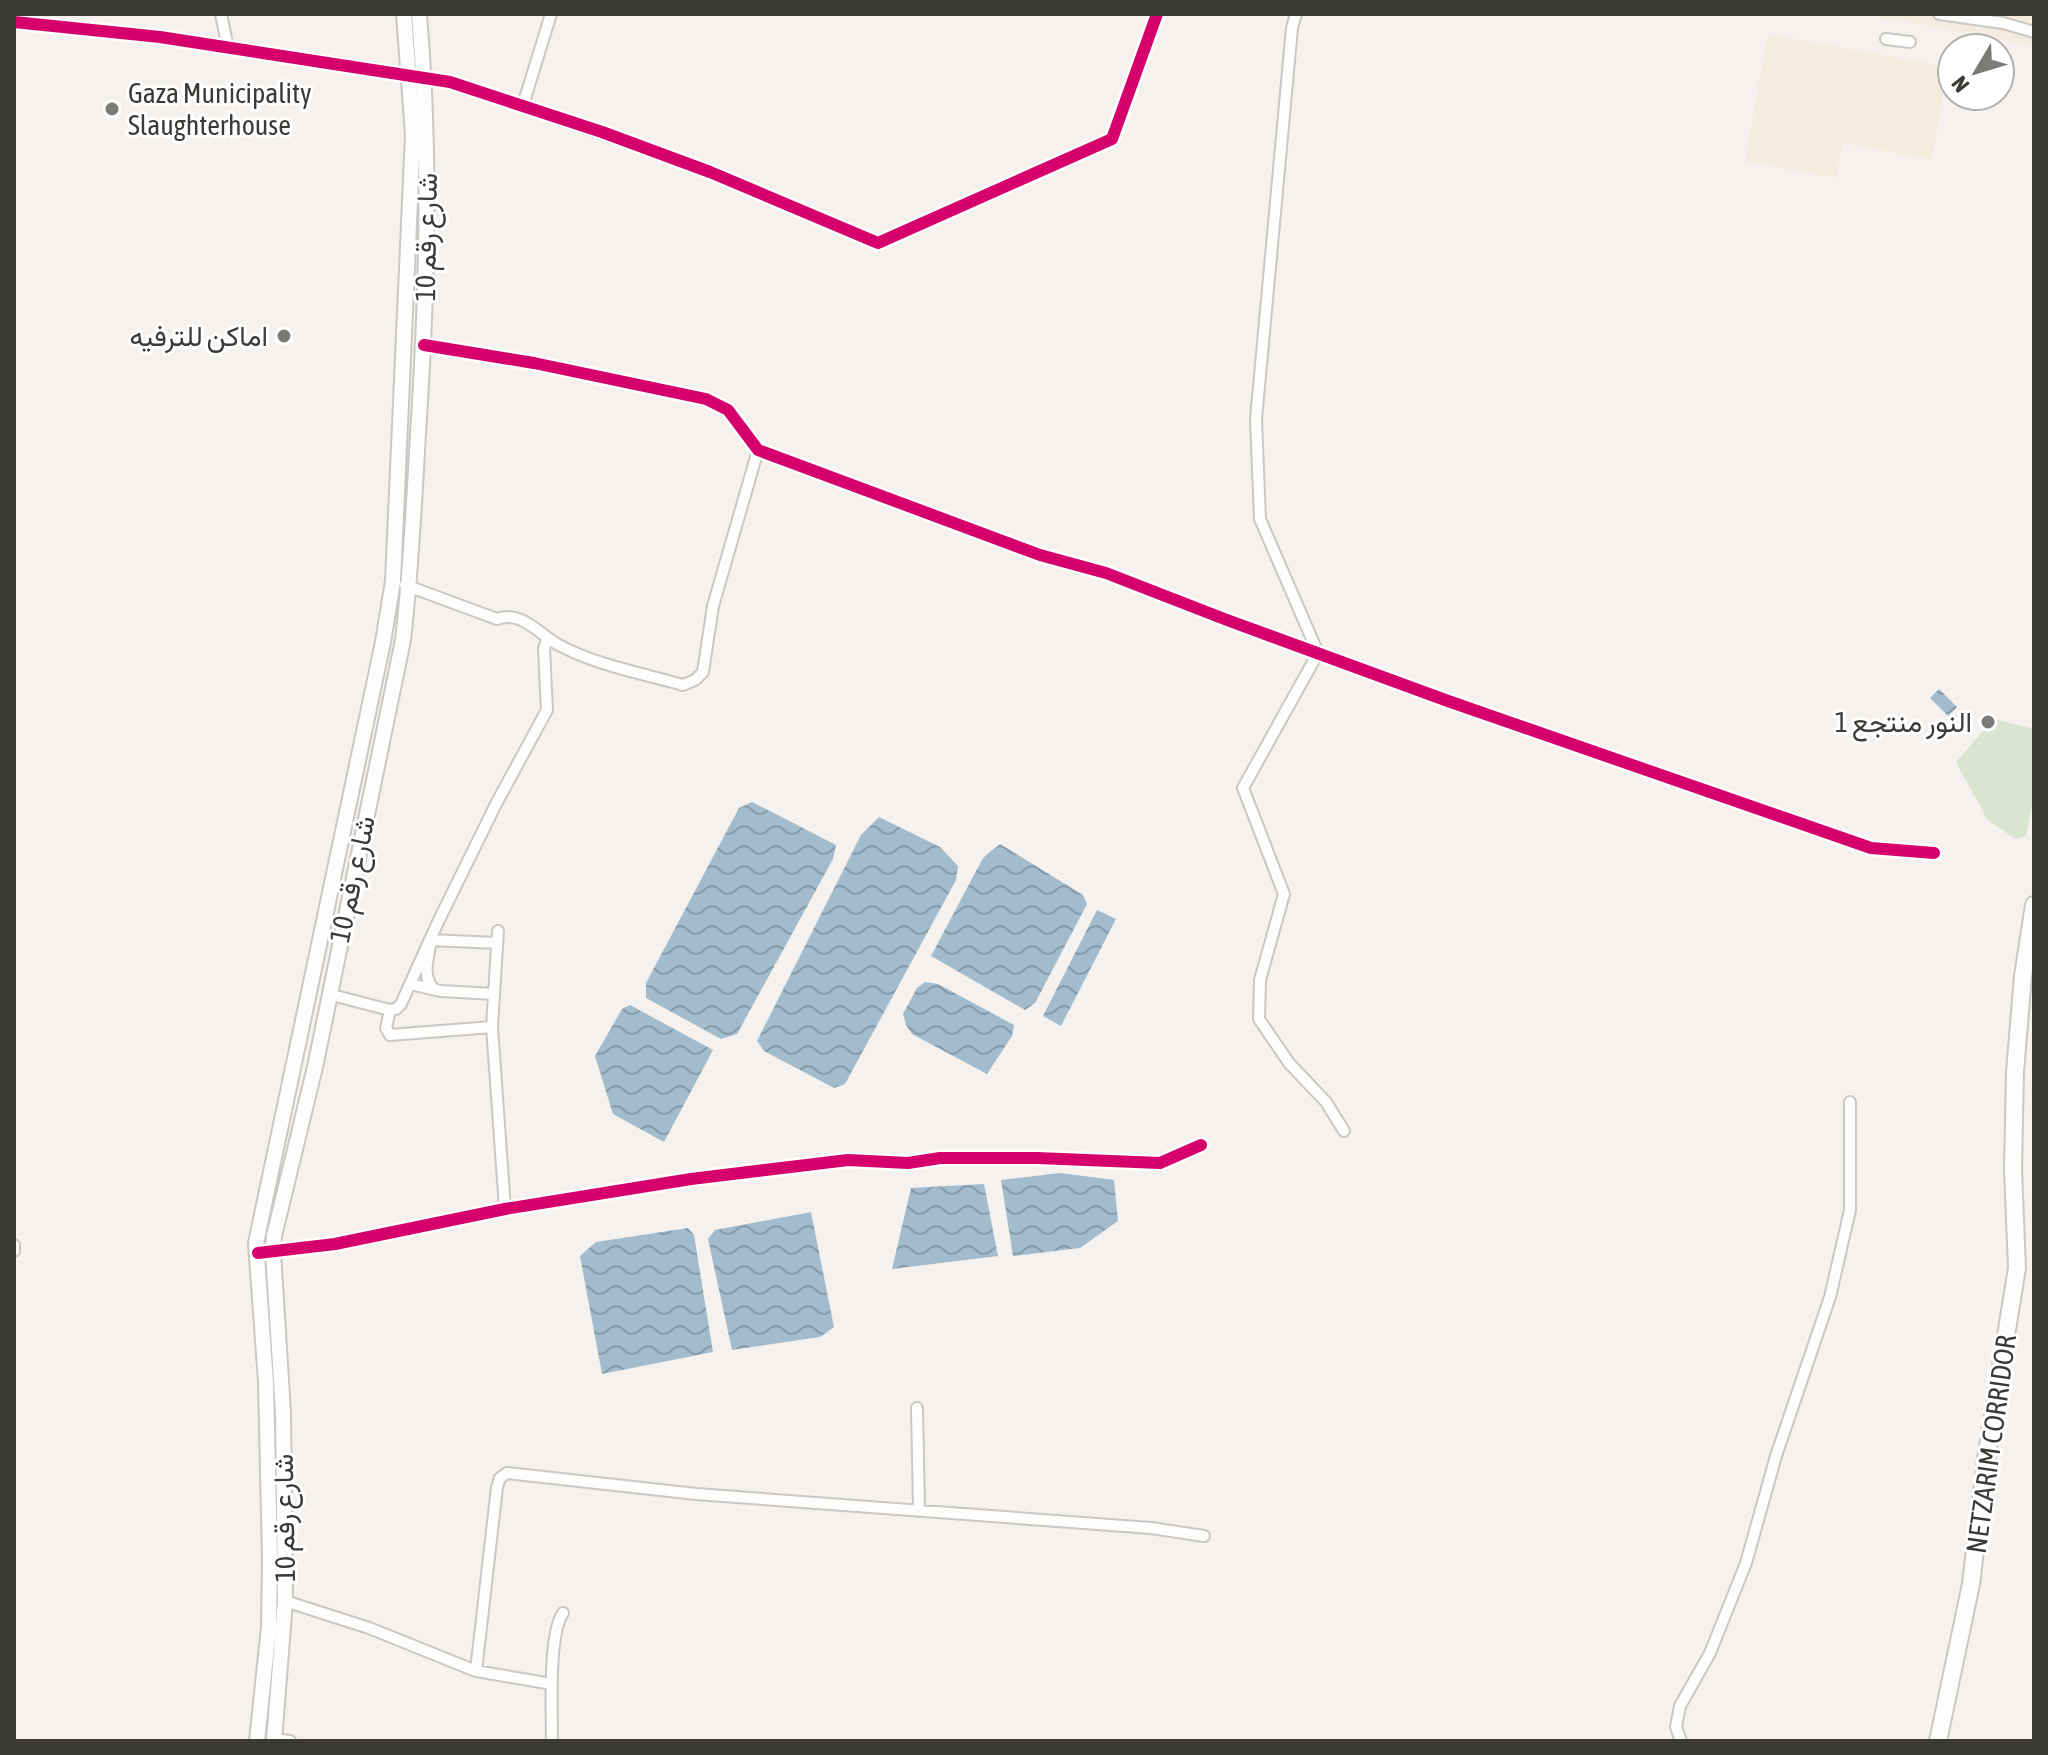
<svg xmlns="http://www.w3.org/2000/svg" width="2048" height="1755" font-family="'Asap Condensed',Vazirmatn,sans-serif">
<style>
.commercial{fill:#f5ece0}
.green{fill:#dae4cf}
.water{fill:url(#water-waves)}
.lines{fill:none;stroke-linecap:round;stroke-linejoin:round}
.minor-casing{stroke:#cac7c5;stroke-width:14}
.tertiary-casing{stroke:#cac7c5;stroke-width:16}
.secondary-casing{stroke:#cac7c5;stroke-width:18}
.primary-casing{stroke:#cac7c5;stroke-width:20}
.minor{stroke:#fdfdfc;stroke-width:10}
.tertiary{stroke:#fdfdfc;stroke-width:12}
.secondary{stroke:#fdfdfc;stroke-width:14}
.primary{stroke:#fdfdfc;stroke-width:16}
.cycleway-casing{stroke:#fff;stroke-width:17}
.cycleway{stroke:#d6006c;stroke-width:12}
.poi-dot{fill:#7c7a76;stroke:#fff;stroke-width:3}
.labels{text-anchor:middle;dominant-baseline:central;stroke-width:6;stroke-linejoin:round;paint-order:stroke}
.poi-label{font-size:28px;fill:#3c3a36;stroke:#fff;text-anchor:end}
.street-label{font-size:28px;fill:#3c3a36;stroke:#fff}
</style>
<defs>
<pattern id="water-waves" width="16" height="10" patternUnits="userSpaceOnUse" patternTransform="scale(2)"><rect width="16" height="10" fill="#a2bcce"/><path d="M0 5q4-4 8 0t8 0" fill="none" stroke="#859aa8"/></pattern>
</defs>
<rect width="100%" height="100%" fill="#f4f1ee"/>
<path class="commercial" d="M1863,14H2034V46L1914,23Z
M1768,34L1948,67L1932,160L1843,143L1836,178L1745,161Z"/>
<path class="green" d="M1994,719L2034,729V798L2026,836L2015,839L1987,819L1956,762Z"/>
<path class="water" d="M1939,689L1957,707L1948,716L1930,698Z
M752,802L836,845L833,859L737,1034L721,1039L646,998V983L739,808Z
M879,817L940,847L958,866L956,880L845,1084L834,1088L764,1051L757,1041L861,835Z
M1000,844L1083,895L1087,904L1035,1003L1025,1010L931,956L983,858Z
M1097,910L1116,919L1061,1026L1043,1016Z
M925,982L938,984L1014,1025L1012,1036L987,1074L912,1034L906,1025L903,1014L917,988Z
M630,1005L713,1050L664,1142L613,1114L595,1056L622,1009Z
M1060,1173L1114,1180L1118,1221L1080,1248L1013,1256L1001,1180Z
M984,1184L998,1256L892,1269L911,1188Z
M811,1212L834,1327L820,1337L732,1350L708,1239L715,1230Z
M688,1228L694,1235L713,1352L602,1374L580,1256L596,1242Z"/>
<g class="lines">
<defs>
<path id="minor" d="M221,14L228,48
M1296,14L1292,28L1256,419L1260,519L1318,653L1243,788L1284,894L1260,980L1259,1019L1289,1063L1326,1102L1344,1131
M1939,14L2003,23L2034,32
M1886,39L1910,42
M424,77L471,88L710,172L878,243L1112,139L1157,14
M523,105L551,14
M424,345L534,363L706,399L728,410L758,450L1040,555L1106,573L1227,620L1448,701L1871,848L1934,853
M405,585L497,619C521,610 538,633 557,644C595,665 641,673 683,685L695,680L703,672L713,606L758,450
M498,931L492,1027L505,1209
M410,984L441,991L494,994
M433,988C421,974 429,957 431,940L497,943
M328,994L390,1010L396,1009L401,1004L438,922L497,802L547,710L544,649L547,639
M390,1010L386,1028L390,1035L492,1027
M14,1245V1251
M258,1253L335,1244L505,1209L691,1179L848,1160L908,1163L940,1158H1037L1160,1163L1201,1145
M917,1408L919,1509
M285,1601L369,1628L476,1671L552,1684
M476,1671L497,1487L500,1478L507,1473L696,1494L1151,1528L1204,1536
M274,1739L290,1741
M552,1741C552,1712 548,1635 563,1613
M1681,1741L1676,1727L1680,1706L1710,1653L1746,1563L1776,1456L1830,1297L1850,1210V1102"/>
<path id="tertiary" d="M14,22L160,37L415,76"/>
<path id="secondary" d="M257,1741L269,1627L270,1558L266,1382L256,1243L383,642L393,581L413,134L404,14
M274,1741L285,1601L283,1412L273,1252L274,1236L315,1067L403,640C411,571 414,503 418,434C427,294 431,154 419,14"/>
<path id="primary" d="M1938,1741L1971,1584L1986,1459L2017,1268L2013,1170L2015,1072L2023,976L2034,905"/>
</defs>
<use href="#minor" class="minor-casing"/>
<use href="#tertiary" class="tertiary-casing"/>
<use href="#secondary" class="secondary-casing"/>
<use href="#primary" class="primary-casing"/>
<use href="#minor" class="minor"/>
<use href="#tertiary" class="tertiary"/>
<use href="#secondary" class="secondary"/>
<use href="#primary" class="primary"/>
<defs>
<path id="cycleway" d="M14,22L160,37L450,82L602,132L710,172L878,243L1112,139L1157,14
M424,345L534,363L706,399L728,410L758,450L1040,555L1106,573L1227,620L1448,701L1871,848L1934,853
M258,1253L335,1244L505,1209L691,1179L848,1160L908,1163L940,1158H1037L1160,1163L1201,1145"/>
</defs>
<use href="#cycleway" class="cycleway-casing"/>
<use href="#cycleway" class="cycleway"/>
</g>
<g class="poi-dot">
<circle cx="112" cy="109" r="8"/>
<circle cx="284" cy="336" r="8"/>
<circle cx="1988" cy="722" r="8"/>
</g>
<g class="labels">
<g class="poi-label">
<text x="128" y="93" text-anchor="start">Gaza Municipality<tspan x="128" dy="32">Slaughterhouse</tspan></text>
<text x="268" y="336">اماكن للترفيه</text>
<text x="1972" y="722">1 النور منتجع</text>
</g>
<g class="street-label">
<text transform="translate(426 237) rotate(-89)">شارع رقم 10</text>
<text transform="translate(352 879) rotate(-78)">شارع رقم 10</text>
<text transform="translate(1991 1444) rotate(-82)">NETZARIM CORRIDOR</text>
<text transform="translate(284 1518) rotate(-91)">شارع رقم 10</text>
</g>
</g>
<rect width="2048" height="1755" fill="none" stroke="#3c3a36" stroke-width="32"/>
<g transform="translate(1976 72) rotate(232)"><circle r="38" fill="#ffffff" stroke="#b1b0af" stroke-width="2"/>
<path d="M0-6L14 30L0 20L-14 30Z" fill="#7c7a76"/>
<text y="-12" font-size="22" font-weight="bold" text-anchor="middle" fill="#3c3a36">N</text>
</g>
</svg>
